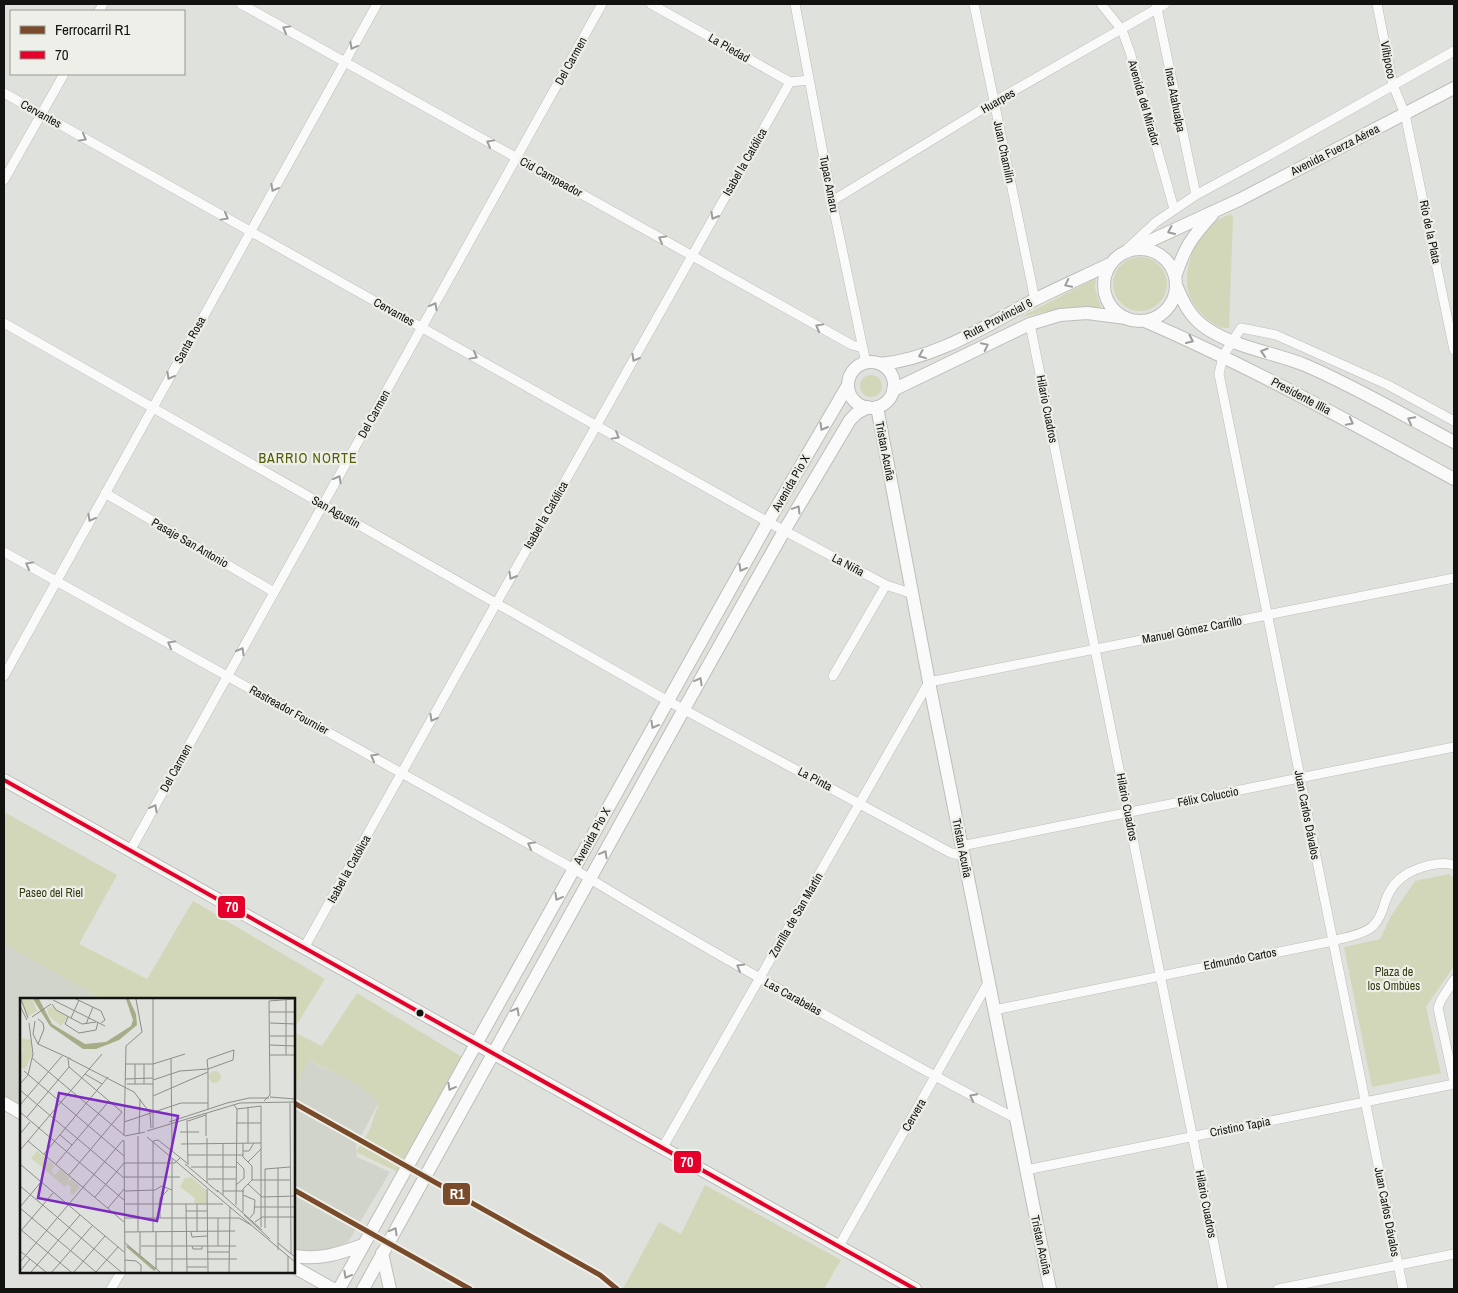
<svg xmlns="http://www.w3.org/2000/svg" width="1458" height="1293" font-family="'Archivo Narrow',sans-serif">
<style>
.built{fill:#d1d4ca}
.green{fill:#d2d7b9}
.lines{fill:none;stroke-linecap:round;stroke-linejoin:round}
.minor-casing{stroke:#bdbeba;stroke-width:10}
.secondary-casing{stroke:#bdbeba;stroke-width:14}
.minor{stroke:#fafafa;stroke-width:9}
.secondary{stroke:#fafafa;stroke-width:12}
.bus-1-casing{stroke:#edefe8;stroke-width:8}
.bus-1{stroke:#e4002b;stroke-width:4}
.rail-1-casing{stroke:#edefe8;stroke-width:9}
.rail-1{stroke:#7a4b2a;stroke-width:5}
.oneway{stroke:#9d9d9c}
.bus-dot{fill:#121210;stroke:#edefe8;stroke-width:2}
.labels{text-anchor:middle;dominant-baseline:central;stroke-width:4.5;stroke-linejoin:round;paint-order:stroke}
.street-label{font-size:12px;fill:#121210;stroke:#edefe8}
.park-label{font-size:12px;fill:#353a11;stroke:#edefe8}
.neighbourhood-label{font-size:14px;letter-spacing:1px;fill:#545c06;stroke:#edefe8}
.inset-river{fill:none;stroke:#a6ac87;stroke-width:2.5}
.inset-road{fill:none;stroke:#8d8e8a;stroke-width:1}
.view{fill:#7b2cbf;fill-opacity:0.15;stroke:#7b2cbf;stroke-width:2.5}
.inset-edge{fill:none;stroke:#121210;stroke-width:2.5}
.line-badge{stroke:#edefe8;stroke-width:2}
.badge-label{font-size:14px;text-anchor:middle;font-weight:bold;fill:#fff}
</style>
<rect width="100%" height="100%" fill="#dfe1dc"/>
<path class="built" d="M4,944L102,999H21V1105L4,1095Z
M308,1060L357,1084L379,1102L356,1146L357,1157L390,1172L348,1242L332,1249L311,1253L294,1250V1088Z"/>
<path class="green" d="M1231,214L1233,218L1229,328C1220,329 1211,323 1205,317C1200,312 1194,306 1191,299C1180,278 1193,240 1210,225C1216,220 1224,217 1231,214Z
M1113 284a27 27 0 1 1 54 0a27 27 0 1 1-54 0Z
M1096,278L1095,288L1101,308H1063L1021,317Z
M860 386a11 11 0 1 1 22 0a11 11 0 1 1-22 0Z
M4,812L117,875L79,944L147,979L193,901L325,979L294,1029V999H102L4,944Z
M1449,874L1454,878V966L1426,1007L1441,1073L1372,1087L1344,947L1380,939L1391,916L1415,881Z
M357,993L467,1060L402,1174L356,1152L370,1129L379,1102L357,1084L309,1060L294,1088V1032L322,1046Z
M705,1185L841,1260L824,1289H623L659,1222L681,1234Z"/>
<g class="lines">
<defs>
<path id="minor" d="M241,4L852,345L863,348
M651,4L790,82L809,80
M795,4L832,201L866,363
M974,4L1035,300
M1101,4L1122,30L1130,52L1174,209
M1156,4L1196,195
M1377,4L1393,85L1405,114L1454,350
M99,11L103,4
M4,93L768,522L886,585L913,594
M4,180L64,74
M832,201L994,102L1165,4
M1128,248L1156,222L1196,195L1266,157L1454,51
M4,323L668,701L951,853L964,856
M1030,324L1223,1289
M105,493L274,592
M4,552L574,869C647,914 722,957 797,999C869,1040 942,1081 1017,1119
M4,676L377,4
M833,676L886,585
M961,846L1454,747
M130,851L602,4
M304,948L497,602L790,82
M1454,980L1441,1000L1438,1008L1454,1082
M994,1010L1333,941C1346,937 1363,935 1373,926C1379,920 1383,910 1385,902C1392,882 1404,873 1423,867C1433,864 1445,862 1454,865
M663,1147L929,682L1454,578
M1026,1170L1454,1084
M839,1246L988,983
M111,1289L121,1272
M1278,1289L1454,1254
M1403,1289L1219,374L1223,356L1241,328L1276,335L1388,385L1454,421"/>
<path id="secondary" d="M1104 285a36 36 0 1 1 72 0a36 36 0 1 1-72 0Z
M1126,252L1241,199L1454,88
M1175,277C1185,247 1191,238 1212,215
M1176,285C1183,302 1190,317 1206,328C1236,348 1272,352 1305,365C1356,387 1405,416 1454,442
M1145,321C1251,367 1352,423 1454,479
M848 385a23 23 0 1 1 46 0a23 23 0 1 1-46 0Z
M880,364C935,359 984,327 1032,301C1058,288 1085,276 1112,263
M893,390L1030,324L1060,315L1087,313L1126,318
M877,407L929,682L1050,1289
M4,780L915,1289
M4,1103L21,1113
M382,1253L390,1289
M294,1256C320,1260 338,1254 363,1245
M294,1267L333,1289
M339,1289L768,522L848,385
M363,1289L684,709L784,531L850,420L857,413L868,407"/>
</defs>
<use href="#minor" class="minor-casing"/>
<use href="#secondary" class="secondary-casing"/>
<use href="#minor" class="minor"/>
<use href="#secondary" class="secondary"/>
<defs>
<path id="bus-1" d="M4,780L915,1289"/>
</defs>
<use href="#bus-1" class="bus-1-casing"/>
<use href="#bus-1" class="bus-1"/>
<defs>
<path id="rail-1" d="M294,1103L600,1275L617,1289
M294,1190L470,1289"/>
</defs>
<use href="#rail-1" class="rail-1-casing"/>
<use href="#rail-1" class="rail-1"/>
</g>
<defs><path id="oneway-chevron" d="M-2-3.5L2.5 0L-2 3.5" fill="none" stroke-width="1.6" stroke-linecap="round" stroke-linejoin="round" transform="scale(1.25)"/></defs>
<g class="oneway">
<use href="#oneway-chevron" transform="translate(286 29) rotate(-151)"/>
<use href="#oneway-chevron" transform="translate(353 46) rotate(119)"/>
<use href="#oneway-chevron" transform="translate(83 138) rotate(29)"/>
<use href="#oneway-chevron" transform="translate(490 143) rotate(-151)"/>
<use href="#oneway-chevron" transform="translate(274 188) rotate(119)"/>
<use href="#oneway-chevron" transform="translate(714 216) rotate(120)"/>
<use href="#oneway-chevron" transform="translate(225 217) rotate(29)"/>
<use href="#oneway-chevron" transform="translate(1171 231) rotate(156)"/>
<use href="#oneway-chevron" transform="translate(662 239) rotate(-151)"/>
<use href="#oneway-chevron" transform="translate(1068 284) rotate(154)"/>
<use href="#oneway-chevron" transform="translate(434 306) rotate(-61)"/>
<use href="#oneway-chevron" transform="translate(819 327) rotate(-151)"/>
<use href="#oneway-chevron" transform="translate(1190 340) rotate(24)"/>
<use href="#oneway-chevron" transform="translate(985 346) rotate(-26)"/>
<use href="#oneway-chevron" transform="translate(1264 352) rotate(-163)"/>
<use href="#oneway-chevron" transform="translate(922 355) rotate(158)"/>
<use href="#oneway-chevron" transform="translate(474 356) rotate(29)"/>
<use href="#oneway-chevron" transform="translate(635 358) rotate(119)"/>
<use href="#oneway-chevron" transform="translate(170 376) rotate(119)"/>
<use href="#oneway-chevron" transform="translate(1411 420) rotate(-152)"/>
<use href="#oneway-chevron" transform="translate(1350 422) rotate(28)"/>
<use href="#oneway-chevron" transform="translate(823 427) rotate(120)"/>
<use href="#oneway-chevron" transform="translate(616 436) rotate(29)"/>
<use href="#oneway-chevron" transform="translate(338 479) rotate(-61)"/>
<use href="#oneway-chevron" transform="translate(797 509) rotate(-59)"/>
<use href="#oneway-chevron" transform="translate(91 518) rotate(119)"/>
<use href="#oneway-chevron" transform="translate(29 565) rotate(-151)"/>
<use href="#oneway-chevron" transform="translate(742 568) rotate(119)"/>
<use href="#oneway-chevron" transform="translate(512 576) rotate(120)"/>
<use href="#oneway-chevron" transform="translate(171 644) rotate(-151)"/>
<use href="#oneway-chevron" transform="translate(241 651) rotate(-61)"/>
<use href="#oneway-chevron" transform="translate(699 681) rotate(-61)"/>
<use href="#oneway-chevron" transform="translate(433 718) rotate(119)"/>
<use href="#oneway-chevron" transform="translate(654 725) rotate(119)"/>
<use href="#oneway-chevron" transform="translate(374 757) rotate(-151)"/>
<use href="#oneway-chevron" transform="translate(154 808) rotate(-61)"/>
<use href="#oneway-chevron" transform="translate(531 845) rotate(-151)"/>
<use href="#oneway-chevron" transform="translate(604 854) rotate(-61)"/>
<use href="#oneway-chevron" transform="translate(558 897) rotate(119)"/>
<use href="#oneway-chevron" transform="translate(740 967) rotate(-150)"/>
<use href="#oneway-chevron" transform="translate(516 1011) rotate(-61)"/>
<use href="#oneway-chevron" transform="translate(451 1087) rotate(119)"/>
<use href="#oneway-chevron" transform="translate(973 1097) rotate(-153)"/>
<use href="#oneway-chevron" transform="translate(394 1231) rotate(-61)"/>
<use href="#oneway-chevron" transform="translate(347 1275) rotate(118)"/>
</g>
<circle class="bus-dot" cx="420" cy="1013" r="4.5"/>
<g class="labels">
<g class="street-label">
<text transform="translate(729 48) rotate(30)">La Piedad</text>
<text transform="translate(1388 60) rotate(79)">Viltipoco</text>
<text transform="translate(571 61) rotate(-61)">Del Carmen</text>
<text transform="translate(1175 100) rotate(79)">Inca Atahualpa</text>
<text transform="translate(998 101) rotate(-30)">Huarpes</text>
<text transform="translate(1144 103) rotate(74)">Avenida del Mirador</text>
<text transform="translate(41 114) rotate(29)">Cervantes</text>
<text transform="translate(1335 150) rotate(-27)">Avenida Fuerza Aérea</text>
<text transform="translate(1004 152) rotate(78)">Juan Chamilin</text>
<text transform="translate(745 162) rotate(-60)">Isabel la Católica</text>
<text transform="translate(551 177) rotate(29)">Cid Campeador</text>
<text transform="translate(829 184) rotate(79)">Tupac Amaru</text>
<text transform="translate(1430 232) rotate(78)">Río de la Plata</text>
<text transform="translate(394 312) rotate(29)">Cervantes</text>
<text transform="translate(998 319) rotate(-27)">Ruta Provincial 6</text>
<text transform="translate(190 340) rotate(-61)">Santa Rosa</text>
<text transform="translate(1301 396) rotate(28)">Presidente Illia</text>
<text transform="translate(1047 409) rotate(79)">Hilario Cuadros</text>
<text transform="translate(374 414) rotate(-61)">Del Carmen</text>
<text transform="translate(885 451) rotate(79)">Tristan Acuña</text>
<text transform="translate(791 483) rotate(-60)">Avenida Pio X</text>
<text transform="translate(336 512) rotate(29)">San Agustín</text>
<text transform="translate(546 515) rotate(-60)">Isabel la Católica</text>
<text transform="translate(190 543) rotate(30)">Pasaje San Antonio</text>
<text transform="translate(848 565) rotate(28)">La Niña</text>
<text transform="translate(1192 630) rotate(-11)">Manuel Gómez Carrillo</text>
<text transform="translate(289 710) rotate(29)">Rastreador Fournier</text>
<text transform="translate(176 768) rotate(-61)">Del Carmen</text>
<text transform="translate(815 779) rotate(28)">La Pinta</text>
<text transform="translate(1208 797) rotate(-11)">Félix Coluccio</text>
<text transform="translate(1127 807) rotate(79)">Hilario Cuadros</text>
<text transform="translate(1307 815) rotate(79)">Juan Carlos Dávalos</text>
<text transform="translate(592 836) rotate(-61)">Avenida Pio X</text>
<text transform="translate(962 848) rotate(79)">Tristan Acuña</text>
<text transform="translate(349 869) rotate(-61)">Isabel la Católica</text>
<text transform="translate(796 915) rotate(-60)">Zorrilla de San Martín</text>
<text transform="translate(1240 959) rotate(-11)">Edmundo Cartos</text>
<text transform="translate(793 997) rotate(29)">Las Carabelas</text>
<text transform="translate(914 1115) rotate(-60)">Cervera</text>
<text transform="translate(1240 1127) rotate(-11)">Cristino Tapia</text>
<text transform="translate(1206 1204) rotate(79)">Hilario Cuadros</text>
<text transform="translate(1387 1212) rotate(79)">Juan Carlos Dávalos</text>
<text transform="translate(1041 1245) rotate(78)">Tristan Acuña</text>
</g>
<g class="park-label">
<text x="51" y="893">Paseo del Riel</text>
<text x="1394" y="972">Plaza de<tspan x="1394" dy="14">los Ombúes</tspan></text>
</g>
<g class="neighbourhood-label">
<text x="308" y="458">BARRIO NORTE</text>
</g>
</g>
<g transform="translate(20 998)">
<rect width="275" height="275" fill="#dfe1dc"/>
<path d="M0,1H12L17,13L7,19ZM31,8L48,19L41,28L29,18L27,11ZM2,40L11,42L12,57L5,71L0,69V54L4,51L0,50ZM189 79a6 6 0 1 1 12 0a6 6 0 1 1-12 0ZM17,153L35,168L31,173L35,177L40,171L50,180L47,184L52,181L60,189L53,197L50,194L51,189L47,186L45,189L11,160ZM171,179L186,192L187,206L174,205L175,200L160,189L165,180Z" fill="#d2d7b9"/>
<path d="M13,1H19L32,26L65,46L86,44L111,28L113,22L106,1H109L116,16L117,27L99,42L76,51H63L30,28Z" fill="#a6ac87"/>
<path class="inset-river" d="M107,248L135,272"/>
<path class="inset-road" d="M1,1L8,20M56,1L81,13L85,22L81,25M133,1V130M266,1V57M33,2L85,28M32,6L36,12L62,26L76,24M0,8L7,22M249,14H275M12,19L31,6M48,19L45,26L59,35L76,32L78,24M51,20L59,2M18,21L23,25L24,31L18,46M15,23L13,36L18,46L51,61M250,25L275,26M66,26L73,9M250,38H275M250,47L275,48M250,57H275M12,60L104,137M48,60L49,69L102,114M151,60L152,153M50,61L114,94L130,115L131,130M106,66H133L165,56M115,66V86M124,66V86M4,73L104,158M65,76L82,86M105,81L133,80M133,82L160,73L188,71L213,62L214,52L188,61L187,62L188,71V111M0,86L8,77L13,56L9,25M107,86H133M0,92L104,180M133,98L188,74M250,99L275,101M244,103L250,97L249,3L275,1M270,105L271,256M0,107L42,58M214,107L217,111L216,207M228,109V145M217,111L241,108V229M0,114L104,202M186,115V138M7,119L49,69M167,122L168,167M168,123L186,117M104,124L161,105H188M149,124L207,105L229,100H249M216,125H241M127,133L220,105L275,104M160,134H179M0,136L10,124M119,136L120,101M40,137L52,147M104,138L106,48L122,34L116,1M105,138L125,134M118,138V234M127,139L275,264M187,140V185M104,142L105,274M8,143L82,56M223,145V159L232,168V182L223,191V214M161,146L241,145M203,146V197M0,152L8,143L104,224M223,153H229L234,145M24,156L88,79M168,157H223M152,161V274M216,163L224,171V180L216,187M228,164L241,151M0,166L104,254M36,166L89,103M165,166L198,194M171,169H216M245,171V230M245,171L270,169M49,177L102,114M104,179H160M188,181H216M232,182H271M228,186L242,199L275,198M0,188L37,219M187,191L188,274M197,192L242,232M105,193L135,192L142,188L152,192M203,193H224M223,197L235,202L234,215L230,220M75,199L104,165H155L160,160M105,206H203M166,206L167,274M177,206V234M0,209L21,184M235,209H275M0,210L26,232M88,210L104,191M166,213H187M224,217L250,241M38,220L101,274M104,220H219L231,227M140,220V200L148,192M198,220V248M235,224L242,219H275M0,231L51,274M26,232L76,274L98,249M0,234L33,195M104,234L215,233M133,234V143L138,142L167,165M171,234L172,239L187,238M105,245L140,274M258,245L275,259M121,248H216M172,248L173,251H182V248M258,252V170M0,253L26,274M187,254H209M120,257V234M268,258V274M136,261H217M105,262L116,263L121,267V274M0,264L103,142M167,269H187M136,271V234M0,273L10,261M11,274L60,217M32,274L72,228M54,274L85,238M209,274L210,209"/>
<path class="view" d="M39,95L158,118L137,223L18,200Z"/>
<rect width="275" height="275" class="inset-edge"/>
</g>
<g class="line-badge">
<rect x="217" y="895" width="29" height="24" rx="5" fill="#e4002b"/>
<rect x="673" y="1150" width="29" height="24" rx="5" fill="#e4002b"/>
<rect x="442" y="1182" width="29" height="24" rx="5" fill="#7a4b2a"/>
</g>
<g class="badge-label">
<text x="232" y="912">70</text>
<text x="687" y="1167">70</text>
<text x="457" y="1199">R1</text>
</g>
<rect width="1458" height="1293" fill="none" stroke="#121210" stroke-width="10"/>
<rect x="10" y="10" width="175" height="65" fill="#edefe8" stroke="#959792"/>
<rect x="20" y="26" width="25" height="8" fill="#7a4b2a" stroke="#959792"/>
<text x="55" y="35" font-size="15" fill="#121210">Ferrocarril R1</text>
<rect x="20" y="51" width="25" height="8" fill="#e4002b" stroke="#959792"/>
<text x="55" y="60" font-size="15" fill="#121210">70</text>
</svg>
